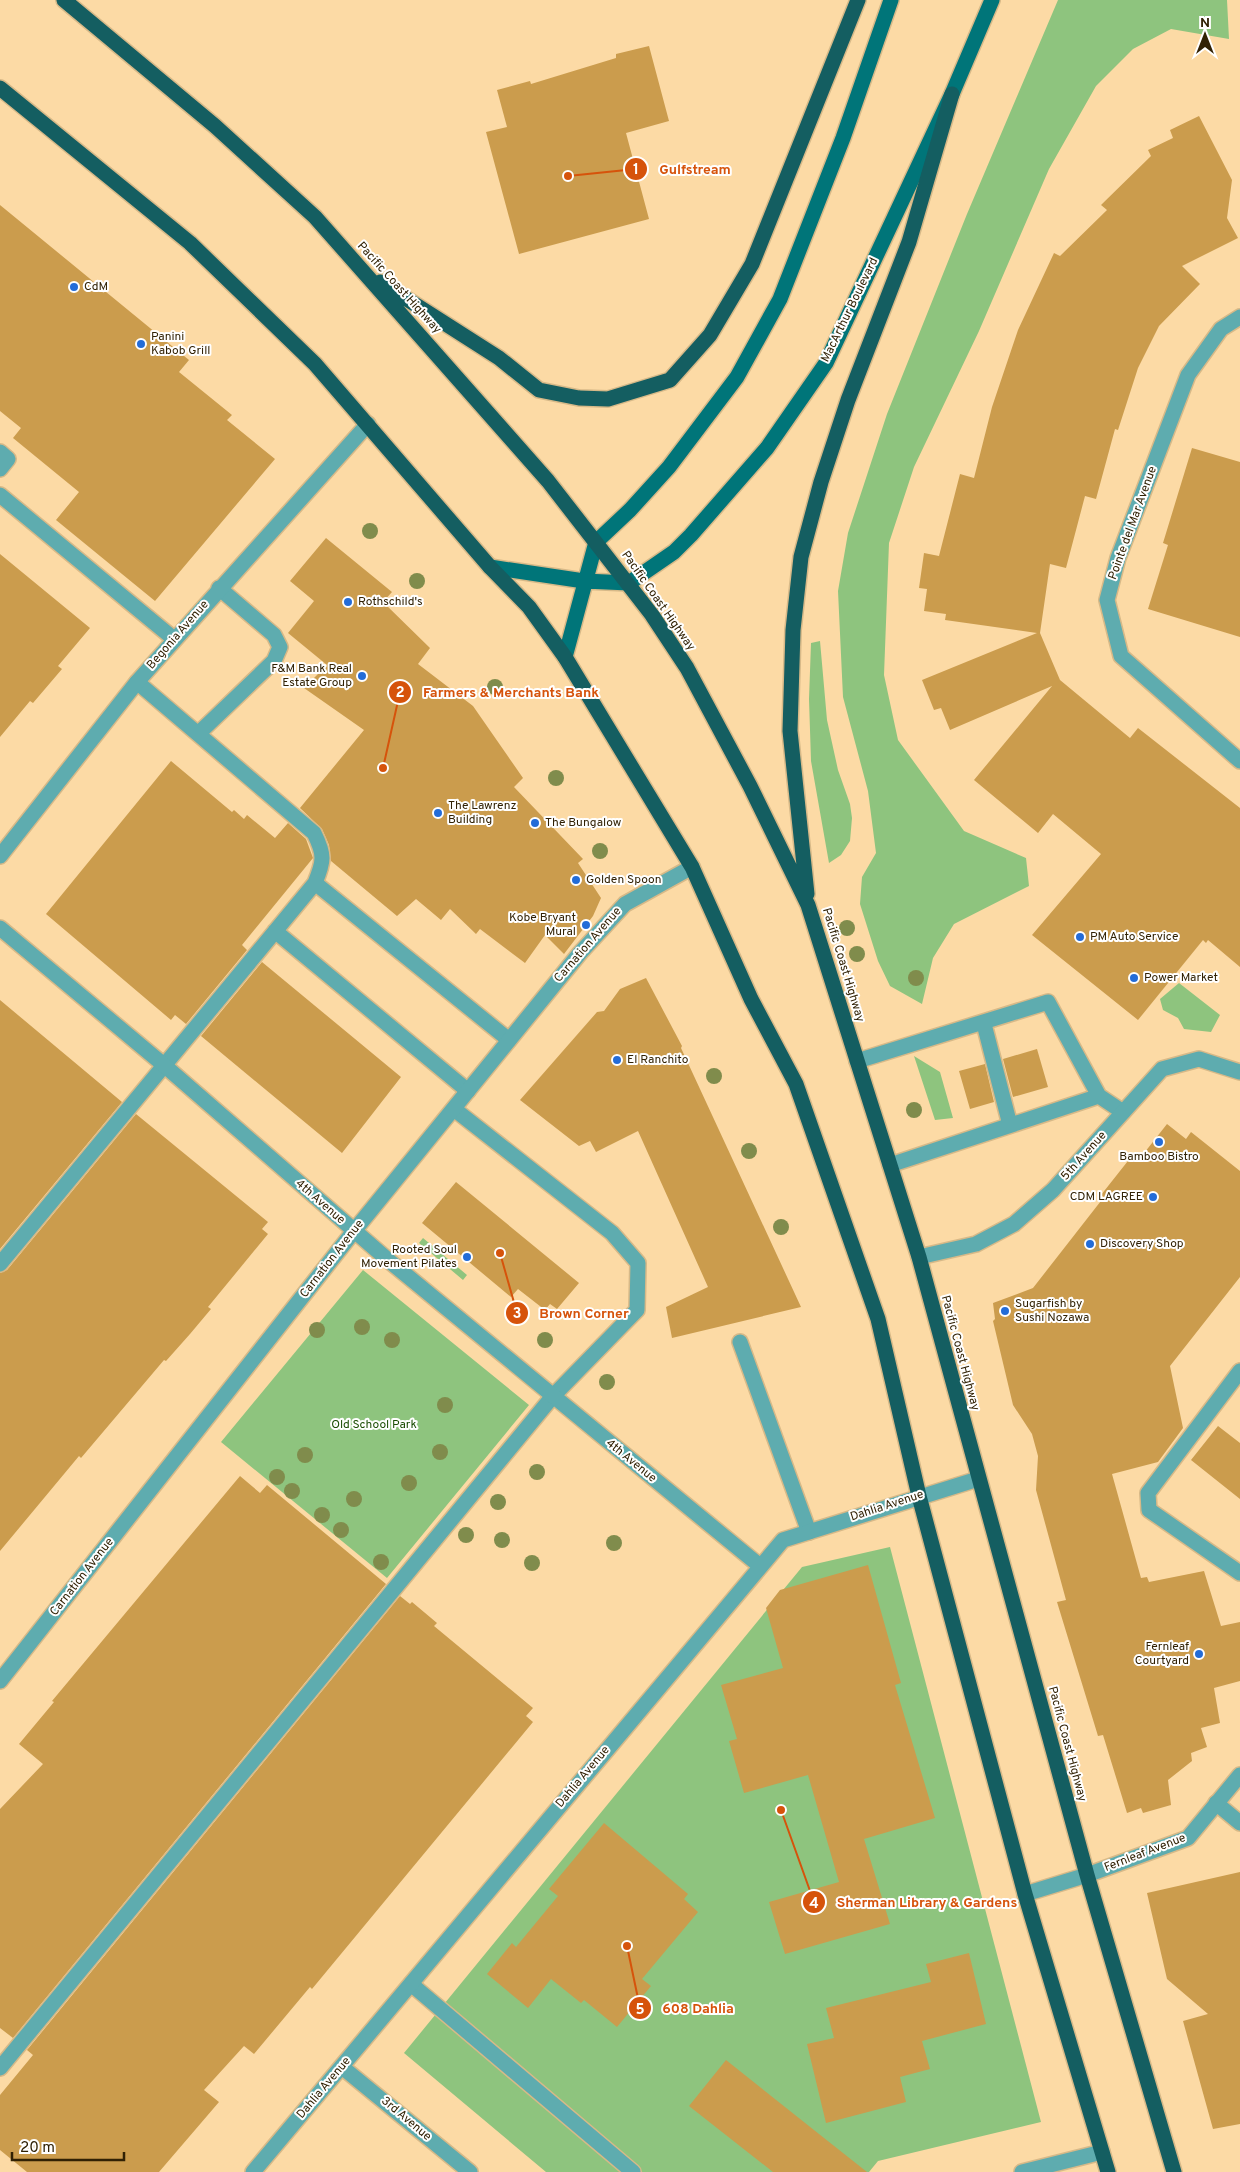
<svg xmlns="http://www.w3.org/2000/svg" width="1240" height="2172" font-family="Overpass,sans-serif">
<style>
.green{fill:#8ec47e}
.building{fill:#cb9c4d}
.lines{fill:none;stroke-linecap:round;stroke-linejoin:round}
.lane-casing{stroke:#d7b988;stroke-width:18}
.street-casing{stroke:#d7b988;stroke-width:18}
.primary-casing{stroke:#d7b988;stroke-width:18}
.highway-casing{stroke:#d7b988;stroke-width:18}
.lane{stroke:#5eacaf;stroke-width:15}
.street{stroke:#5eacaf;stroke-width:15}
.primary{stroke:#007579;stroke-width:15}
.highway{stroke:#145e61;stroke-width:15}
.tree{fill:#808c4c}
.poi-dot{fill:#236cd8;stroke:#fff;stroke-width:2}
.labels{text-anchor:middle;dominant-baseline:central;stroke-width:4;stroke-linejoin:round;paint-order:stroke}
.poi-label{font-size:12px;fill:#312104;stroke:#fff;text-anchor:start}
.street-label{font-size:12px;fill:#312104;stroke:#fff}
.park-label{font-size:12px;fill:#1a4d03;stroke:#fff}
.leader{fill:none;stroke:#d6530b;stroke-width:2}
.callout-dot{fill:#d6530b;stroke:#fff;stroke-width:2}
.mark-label{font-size:15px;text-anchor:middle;font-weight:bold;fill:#fff}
.callout-label{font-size:14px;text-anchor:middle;font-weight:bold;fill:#d6530b;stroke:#fff;stroke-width:4;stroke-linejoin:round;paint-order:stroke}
</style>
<rect width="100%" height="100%" fill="#fcdaa5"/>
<path class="green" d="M1058,0H1227L1229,39L1171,29L1133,49L1096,86L1049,169L979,331L914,467L889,543L884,675L898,740L964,831L1026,858L1029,886L954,924L933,958L922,1004L890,986L878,961L860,904L862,877L876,853L868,791L843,697L838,591L848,533L887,414L967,214Z
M820,641L827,720L838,770L850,804L852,818L850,841L841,855L829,863L811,761L809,699L811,643Z
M1179,983L1220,1015L1211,1032L1184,1029L1178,1018L1163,1010L1160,999Z
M914,1056L940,1072L953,1118L935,1120Z
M423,1238L467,1275L463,1280L419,1243Z
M363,1270L529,1405L387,1578L221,1442Z
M890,1547L1041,2122L878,2161L869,2172H546L404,2053L802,1567Z"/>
<path class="building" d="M649,46L669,121L626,133L649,219L519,254L486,132L507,127L497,90L530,81L531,84L616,58V54Z
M1199,116L1232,180L1227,218L1238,238L1182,266L1200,284L1159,326L1138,368L1118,430L1115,429L1096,499L1085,496L1066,568L1050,564L1040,633L1060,680L1130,738L1138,728L1240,808V967L1208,940L1206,943L1203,940L1138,1020L1032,935L1101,854L1053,814L1038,833L974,780L1052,686L950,730L941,708L934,710L922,680L1037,633L945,620L946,614L924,611L927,589L919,588L924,553L939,556L960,474L974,478L992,407L1018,330L1054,253L1060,256L1107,210L1101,205L1151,156L1148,150L1173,138L1170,130Z
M0,205L189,360L179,372L232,415L227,420L275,459L155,601L56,520L79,492L13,438L21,428L0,411Z
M1192,448L1240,462V637L1148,609L1168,545L1163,543Z
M326,538L392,592L383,602L430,648L418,664L473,706L523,778L514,787L583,859L578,863L601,898L593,916L564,954L545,935L525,963L480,929L476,934L450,909L441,920L416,899L397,916L331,861L329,845L322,829L300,808L364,730L304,688L327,665L288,633L314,601L290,581Z
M0,554L90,628L58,666L62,669L33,703L30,701L0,737Z
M171,761L232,812L234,810L244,819L247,815L275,838L288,823L306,839L313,858L242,945L247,950L186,1024L175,1015L171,1020L46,914Z
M262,962L401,1077L342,1153L201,1036Z
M646,978L682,1046L681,1048L801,1307L672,1338L666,1307L708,1287L638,1131L596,1152L590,1141L579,1146L520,1100L597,1012L604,1011L620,989Z
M0,1000L122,1102L0,1249Z
M1037,1049L1048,1087L1013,1097L1003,1059Z
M985,1064L994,1102L970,1109L959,1071Z
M136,1114L268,1222L262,1229L268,1234L208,1307L211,1309L190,1334L166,1361L164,1360L81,1458L79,1456L0,1551V1273L7,1270Z
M1167,1124L1186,1139L1191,1132L1240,1171V1277L1170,1366L1183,1428L1158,1462L1112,1474L1141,1578L1147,1577L1149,1582L1204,1571L1221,1626L1240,1622V1681L1214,1688L1220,1723L1201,1728L1207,1747L1191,1753L1192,1761L1168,1780L1171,1805L1143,1813L1141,1808L1127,1813L1103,1735L1098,1736L1057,1602L1066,1600L1036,1490L1038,1456L1032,1434L1013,1405L993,1321L995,1319L993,1303L1033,1288L1104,1197L1101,1195L1135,1152L1141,1157Z
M456,1182L579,1283L557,1309L550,1304L545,1310L518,1289L511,1297L422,1223Z
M1218,1426L1240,1443V1499L1191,1460Z
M240,1476L260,1493L267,1485L386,1584L13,2038L0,2028V1809L43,1764L19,1744L54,1702L52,1701Z
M868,1565L901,1683L895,1685L935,1818L864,1839L890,1924L785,1954L769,1902L839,1882L808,1775L744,1793L729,1741L737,1739L721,1685L783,1668L766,1608L780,1590Z
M400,1596L410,1604L412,1602L437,1623L434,1626L533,1708L526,1716L533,1722L312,1989L310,1987L254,2054L244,2046L204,2090L219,2102L159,2172H27L0,2150V2095L33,2055L27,2050Z
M604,1823L688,1894L684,1899L698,1912L642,1979L651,1986L617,2027L584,2000L581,2003L551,1979L528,2008L487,1974L512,1943L516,1947L558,1896L549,1889Z
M1240,1872V2124L1213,2129L1183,2021L1208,2014L1167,1979L1147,1893Z
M969,1953L986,2024L922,2041L930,2069L900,2077L906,2102L826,2123L807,2044L834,2038L826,2008L931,1982L926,1964Z
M726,2060L819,2134L867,2172H773L689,2106Z"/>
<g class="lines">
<defs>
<path id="lane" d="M1240,317L1221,329L1188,375L1118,558L1107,600L1121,656L1240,761
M0,452L8,459L0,469
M0,495L174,639
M199,733L274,661L280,647L274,635L219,588
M315,883L509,1040
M275,931L468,1091
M984,1024L1010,1125
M857,1061L1048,1002L1099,1096L890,1165
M1099,1096L1123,1112
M0,1264L315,883C324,861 325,855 314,833L137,682
M740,1342L809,1532
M1240,1371L1148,1493L1149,1510L1240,1573
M1216,1803L1240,1823
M411,1984L633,2172
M0,2068L553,1396L637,1310L638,1263L612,1233L454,1109"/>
<path id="street" d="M0,856L137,682L368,424
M0,928L165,1066L388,1260L760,1566
M919,1257L976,1244L1014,1224L1053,1190L1162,1069L1199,1059L1240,1072
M0,1681L354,1231L580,953L625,904L692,867
M1025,1894L1087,1875L1188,1838L1240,1775
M342,2067L470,2172
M253,2172L783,1540L978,1479
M1022,2172L1102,2152"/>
<path id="primary" d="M490,567L584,581L629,583L674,552L691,535L767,448L826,363L952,94L992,0
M565,657L596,542L630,510L669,467L737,377L780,299L843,138L891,0"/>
<path id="highway" d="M64,0L215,126L315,217L548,481L652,615L687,668L750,786L808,905L919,1257L1087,1875L1174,2172
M0,88L190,243L315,364L490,567L529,607L565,657L692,867L751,999L796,1084L878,1319L919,1496L1025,1894L1108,2172
M380,282L499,358L539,390L579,398L608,399L670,380L710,335L752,264L858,0
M807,894L790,731L793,630L801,557L821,482L848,400L909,242L952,94"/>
</defs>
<use href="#lane" class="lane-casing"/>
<use href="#street" class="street-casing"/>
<use href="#primary" class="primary-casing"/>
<use href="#highway" class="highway-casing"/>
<use href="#lane" class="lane"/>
<use href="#street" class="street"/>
<use href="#primary" class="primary"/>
<use href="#highway" class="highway"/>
</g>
<g class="tree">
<circle cx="370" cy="531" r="8"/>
<circle cx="417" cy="581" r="8"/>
<circle cx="495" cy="687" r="8"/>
<circle cx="556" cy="778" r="8"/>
<circle cx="600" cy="851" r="8"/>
<circle cx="847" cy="928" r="8"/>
<circle cx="857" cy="954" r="8"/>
<circle cx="916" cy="978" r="8"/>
<circle cx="714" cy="1076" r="8"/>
<circle cx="914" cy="1110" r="8"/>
<circle cx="749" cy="1151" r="8"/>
<circle cx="781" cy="1227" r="8"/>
<circle cx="362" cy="1327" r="8"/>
<circle cx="317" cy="1330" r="8"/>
<circle cx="392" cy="1340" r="8"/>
<circle cx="545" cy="1340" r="8"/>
<circle cx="607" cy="1382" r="8"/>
<circle cx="445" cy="1405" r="8"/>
<circle cx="440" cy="1452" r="8"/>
<circle cx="305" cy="1455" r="8"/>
<circle cx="537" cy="1472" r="8"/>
<circle cx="277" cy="1477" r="8"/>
<circle cx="409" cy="1483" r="8"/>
<circle cx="292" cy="1491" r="8"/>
<circle cx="354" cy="1499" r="8"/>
<circle cx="498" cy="1502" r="8"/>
<circle cx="322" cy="1515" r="8"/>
<circle cx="341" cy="1530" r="8"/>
<circle cx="466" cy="1535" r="8"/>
<circle cx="502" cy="1540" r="8"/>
<circle cx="614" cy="1543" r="8"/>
<circle cx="381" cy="1562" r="8"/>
<circle cx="532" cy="1563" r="8"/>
</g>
<g class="poi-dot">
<circle cx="74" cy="287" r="5"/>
<circle cx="141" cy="344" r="5"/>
<circle cx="348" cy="602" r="5"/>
<circle cx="362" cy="676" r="5"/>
<circle cx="438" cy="813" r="5"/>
<circle cx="535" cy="823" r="5"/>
<circle cx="576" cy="880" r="5"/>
<circle cx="586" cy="925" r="5"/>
<circle cx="1080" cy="937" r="5"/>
<circle cx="1134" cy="978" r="5"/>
<circle cx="617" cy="1060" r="5"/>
<circle cx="1159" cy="1142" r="5"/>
<circle cx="1153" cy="1197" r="5"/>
<circle cx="1090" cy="1244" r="5"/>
<circle cx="467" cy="1257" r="5"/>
<circle cx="1005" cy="1311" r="5"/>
<circle cx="1199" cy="1654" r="5"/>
</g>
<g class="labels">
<g class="poi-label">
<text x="84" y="287">CdM</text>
<text x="151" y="337">Panini<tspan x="151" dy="14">Kabob Grill</tspan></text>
<text x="358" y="602">Rothschild's</text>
<text x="352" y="669" text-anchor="end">F&amp;M Bank Real<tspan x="352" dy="14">Estate Group</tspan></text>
<text x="448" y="806">The Lawrenz<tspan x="448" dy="14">Building</tspan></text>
<text x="545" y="823">The Bungalow</text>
<text x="586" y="880">Golden Spoon</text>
<text x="576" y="918" text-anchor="end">Kobe Bryant<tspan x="576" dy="14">Mural</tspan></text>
<text x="1090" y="937">PM Auto Service</text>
<text x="1144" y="978">Power Market</text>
<text x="627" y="1060">El Ranchito</text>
<text x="1159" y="1157" text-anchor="middle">Bamboo Bistro</text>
<text x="1143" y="1197" text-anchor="end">CDM LAGREE</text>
<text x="1100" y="1244">Discovery Shop</text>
<text x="457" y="1250" text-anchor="end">Rooted Soul<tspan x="457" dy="14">Movement Pilates</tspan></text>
<text x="1015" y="1304">Sugarfish by<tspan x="1015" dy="14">Sushi Nozawa</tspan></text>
<text x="1189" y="1647" text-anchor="end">Fernleaf<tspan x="1189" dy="14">Courtyard</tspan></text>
</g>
<g class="street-label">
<text transform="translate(399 288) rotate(48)">Pacific Coast Highway</text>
<text transform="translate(850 310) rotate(-64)">MacArthur Boulevard</text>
<text transform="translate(1133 523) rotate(-70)">Pointe del Mar Avenue</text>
<text transform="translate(658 601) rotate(55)">Pacific Coast Highway</text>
<text transform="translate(178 635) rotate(-49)">Begonia Avenue</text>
<text transform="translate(588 945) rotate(-49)">Carnation Avenue</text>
<text transform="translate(843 965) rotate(73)">Pacific Coast Highway</text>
<text transform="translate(1084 1156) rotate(-48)">5th Avenue</text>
<text transform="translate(320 1202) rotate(41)">4th Avenue</text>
<text transform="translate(332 1259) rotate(-52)">Carnation Avenue</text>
<text transform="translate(960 1353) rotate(75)">Pacific Coast Highway</text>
<text transform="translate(631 1461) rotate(39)">4th Avenue</text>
<text transform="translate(887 1506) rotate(-18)">Dahlia Avenue</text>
<text transform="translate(82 1577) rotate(-52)">Carnation Avenue</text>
<text transform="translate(1067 1744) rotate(75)">Pacific Coast Highway</text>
<text transform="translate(583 1777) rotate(-50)">Dahlia Avenue</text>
<text transform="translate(1145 1853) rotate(-21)">Fernleaf Avenue</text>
<text transform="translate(324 2088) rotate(-50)">Dahlia Avenue</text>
<text transform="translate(406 2119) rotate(40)">3rd Avenue</text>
</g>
<g class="park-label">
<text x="374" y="1425">Old School Park</text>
</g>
</g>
<path class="leader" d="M568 176L636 169M383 768L400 692M500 1253L517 1313M781 1810L814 1902M627 1946L640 2008"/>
<g class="callout-dot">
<circle cx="568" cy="176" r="5"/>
<circle cx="383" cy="768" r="5"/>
<circle cx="500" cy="1253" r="5"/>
<circle cx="781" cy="1810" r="5"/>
<circle cx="627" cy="1946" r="5"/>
<circle cx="636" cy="169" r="12"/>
<circle cx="400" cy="692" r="12"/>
<circle cx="517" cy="1313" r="12"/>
<circle cx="814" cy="1902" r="12"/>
<circle cx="640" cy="2008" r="12"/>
</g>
<g class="mark-label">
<text x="636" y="174">1</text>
<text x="400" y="697">2</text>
<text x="517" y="1318">3</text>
<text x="814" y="1908">4</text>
<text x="640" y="2014">5</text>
</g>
<g class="callout-label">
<text x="695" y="174">Gulfstream</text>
<text x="511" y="697">Farmers &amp; Merchants Bank</text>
<text x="584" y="1318">Brown Corner</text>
<text x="927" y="1907">Sherman Library &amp; Gardens</text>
<text x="698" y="2013">608 Dahlia</text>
</g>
<g transform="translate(1205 35)" stroke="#ffffff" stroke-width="4" paint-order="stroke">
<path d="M0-4L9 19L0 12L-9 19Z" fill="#312104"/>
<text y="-8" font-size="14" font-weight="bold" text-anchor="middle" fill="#312104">N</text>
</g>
<path d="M12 2152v8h112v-8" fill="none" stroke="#312104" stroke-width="2.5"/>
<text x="20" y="2152" font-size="15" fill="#312104" stroke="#ffffff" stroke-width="4" paint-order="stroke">20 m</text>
</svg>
